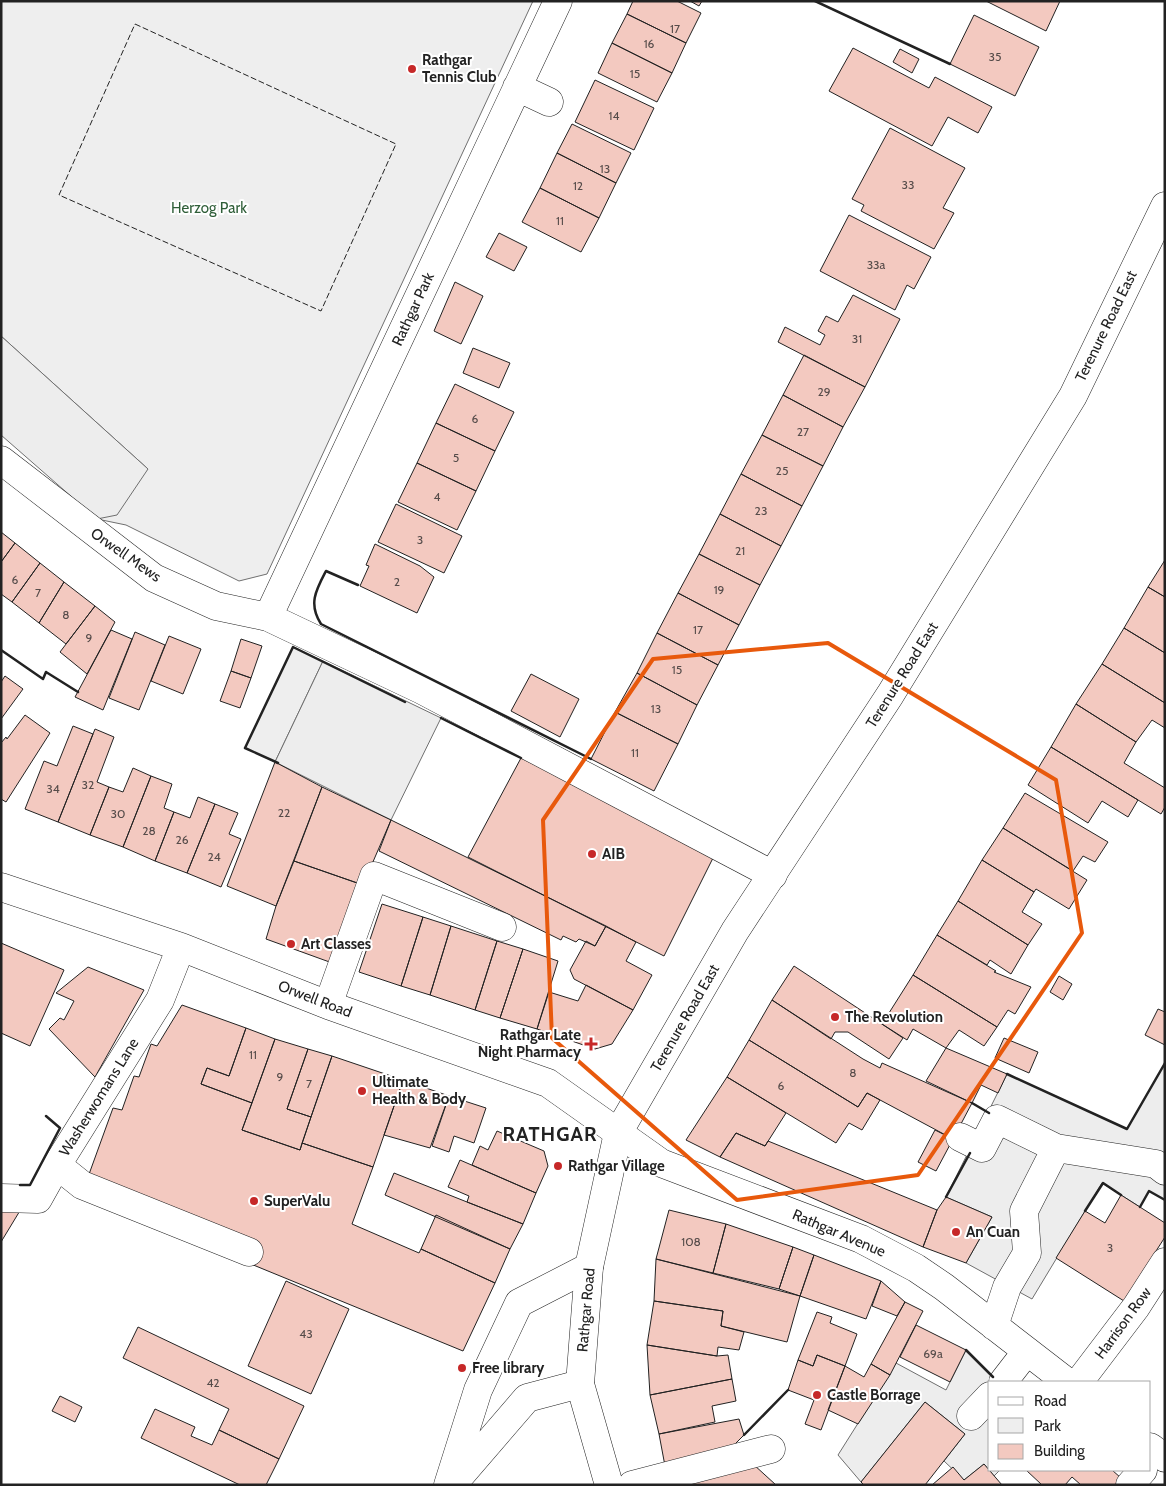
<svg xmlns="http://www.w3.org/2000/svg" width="1166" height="1486" font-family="Cabin,sans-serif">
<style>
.green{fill:#eee;stroke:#6f6f6f}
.parking{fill:#ededed;stroke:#6f6f6f}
.building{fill:#f3c9c0;stroke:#222}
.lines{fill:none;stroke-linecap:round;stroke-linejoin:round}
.minor-casing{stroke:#222;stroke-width:29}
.major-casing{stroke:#222;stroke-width:29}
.minor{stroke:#fff;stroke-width:28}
.major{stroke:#fff;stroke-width:28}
.fence{stroke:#222;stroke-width:1;stroke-dasharray:6 2.5;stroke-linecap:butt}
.wall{stroke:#222;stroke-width:2.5}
.marked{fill:none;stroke:#e8590c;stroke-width:4;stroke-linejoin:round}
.poi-dot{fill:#c62828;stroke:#fff;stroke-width:2}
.labels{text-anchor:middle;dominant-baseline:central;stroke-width:4;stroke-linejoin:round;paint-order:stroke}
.number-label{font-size:12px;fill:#564c4a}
.poi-label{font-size:15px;font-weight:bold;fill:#222;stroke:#fff;text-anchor:start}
.park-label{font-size:15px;fill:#2f5e38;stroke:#fff}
.street-label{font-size:15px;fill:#222;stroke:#fff}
.district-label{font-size:20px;font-weight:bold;letter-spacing:1px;fill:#222;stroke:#fff}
</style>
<rect width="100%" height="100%" fill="#fff"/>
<path class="green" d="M1,1H533L267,574L239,581L126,525L97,519L148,469L1,336Z
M293,647L323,661L275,762L245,748Z"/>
<path class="parking" d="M1,336L148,469L117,515L97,519L1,435Z
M323,661L441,718L391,820L275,762Z
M1165,1063V1200L1149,1191L1140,1207L1102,1183L1032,1299L966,1263L992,1217L946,1197L1007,1074L1127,1129Z
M966,1350L998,1382H990V1470H1000L994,1476L984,1464L964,1480L944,1461L965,1434L925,1402L861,1482L838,1455L896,1363L946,1390Z"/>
<path class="building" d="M633,1H677L701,13L686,43L627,14Z
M690,1H702L699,6Z
M986,1H1060L1046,31Z
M627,14L686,43L672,73L612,43Z
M974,15L1039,47L1015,96L950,64Z
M612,43L672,73L657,102L598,73Z
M853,48L929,88L935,77L992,107L978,133L948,117L932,146L829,91Z
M900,49L919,59L912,73L893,62Z
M595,80L654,108L634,150L575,122Z
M572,124L631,153L616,183L557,153Z
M890,128L965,168L943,208L954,213L934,249L861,211L864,205L852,199Z
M557,153L616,183L599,218L540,188Z
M540,188L599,218L581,252L522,222Z
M849,215L931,257L914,289L907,285L895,310L820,271Z
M499,233L527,247L514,271L486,257Z
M455,282L483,296L461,344L434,331Z
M853,295L900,319L865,387L778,342L785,327L820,345L825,335L818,331L826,316L838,322Z
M473,348L510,363L499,388L463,373Z
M804,355L865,387L843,427L783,395Z
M455,384L514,412L495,451L436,423Z
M783,395L843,427L823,466L762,435Z
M436,423L495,451L476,491L417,463Z
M762,435L823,466L802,506L741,474Z
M417,463L476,491L457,530L398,502Z
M741,474L802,506L781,546L720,514Z
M396,504L462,536L444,573L378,542Z
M720,514L781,546L760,585L699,554Z
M1,532L15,543L1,562Z
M15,543L40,563L12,602L1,594V562Z
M375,544L420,566L434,577L417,613L360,586L369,566L366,565Z
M699,554L760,585L739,625L678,593Z
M1165,560V597L1148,587Z
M40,563L64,582L39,623L12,602Z
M64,582L95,606L66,644L39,623Z
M1148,587L1165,597V653L1124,628Z
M678,593L739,625L718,665L657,633Z
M95,606L115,622L87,674L60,652Z
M1124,628L1165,653V703L1102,664Z
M111,630L132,639L103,710L75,697Z
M135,632L165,645L139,710L109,698Z
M657,633L718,665L697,705L637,673Z
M169,636L201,649L183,694L151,681Z
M241,639L262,646L251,678L231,671Z
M1102,664L1165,703V728L1152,720L1136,742L1076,704Z
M231,671L251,678L240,708L220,701Z
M637,673L697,705L678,744L615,712Z
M531,674L579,699L560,737L511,711Z
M5,676L23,689L1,719V682Z
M1076,704L1136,742L1124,763L1165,788V807L1161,814L1051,747Z
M615,712L678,744L654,791L591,759Z
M25,715L50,733L6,802L1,799V743L6,737L7,739Z
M73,726L93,734L58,822L25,809L44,761L57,766Z
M95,729L114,737L97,782L109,787L90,835L58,822Z
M1051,747L1138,800L1128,817L1102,801L1088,823L1028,785Z
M521,758L716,852L664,956L468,857Z
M275,762L322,787L276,906L227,886Z
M133,768L151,776L123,847L90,835L109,787L123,792Z
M151,776L172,784L164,808L174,812L155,861L123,847Z
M322,787L391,820L363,885L294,861Z
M1025,793L1108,842L1095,862L1083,856L1073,871L1003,828Z
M198,797L215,804L187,873L155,861L174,812L190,818Z
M215,804L238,813L229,834L241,839L221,887L187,873Z
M391,820L606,926L595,946L579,939L576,942L563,936L561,940L379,851Z
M1003,828L1087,880L1069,909L1036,889L1034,892L982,860Z
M982,860L1034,892L1022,912L1042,924L1028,945L958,901Z
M294,861L363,885L335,964L266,939L276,906Z
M958,901L1028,945L1011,974L990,960L987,965L937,935Z
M382,904L423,917L401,986L359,972Z
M423,917L451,926L430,995L401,986Z
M451,926L497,941L475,1010L430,995Z
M606,926L636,942L626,961L652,975L633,1010L574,979L570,970L586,941L595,946Z
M937,935L996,971L994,972L1031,987L1015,1014L1008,1010L997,1027L913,975Z
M497,941L523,949L500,1018L475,1010Z
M1,943L64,970L30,1046L1,1033Z
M523,949L558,961L537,1029L500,1018Z
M794,966L903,1038L889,1059L848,1032H835L831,1039L772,1000Z
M88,967L144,990L95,1077L49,1029L60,1018L64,1020L74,1001L56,993Z
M913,975L997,1027L984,1046L959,1030L946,1048L913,1029L907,1040L882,1024Z
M1059,976L1072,984L1063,1000L1050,992Z
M586,985L633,1010L612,1044L595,1049L537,1029L549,992L578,1001Z
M772,1000L863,1059L880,1068L882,1063L972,1103L953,1139L867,1093L858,1107L749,1040Z
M182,1005L246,1028L229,1076L207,1068L201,1084L252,1103L242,1130L300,1150L302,1143L373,1167L352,1224L419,1253L421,1249L495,1283L463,1351L246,1262L88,1177L113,1108L122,1110L134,1076L139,1077L151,1044L157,1046Z
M1158,1009L1165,1012V1045L1145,1035Z
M246,1028L275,1039L252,1103L201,1084L207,1068L229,1076Z
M1004,1038L1038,1052L1029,1073L995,1058Z
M275,1039L308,1049L287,1109L311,1117L300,1150L242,1130Z
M749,1040L858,1107L867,1093L880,1100L862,1130L849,1123L836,1143L727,1077Z
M946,1048L1007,1074L998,1093L981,1085L972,1103L926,1081Z
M308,1049L332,1056L311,1117L287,1109Z
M332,1056L403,1080L373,1167L302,1143Z
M727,1077L786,1113L765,1146L736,1133L720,1157L686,1140Z
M403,1080L449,1096L430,1148L384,1135Z
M449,1096L486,1108L474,1143L454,1136L449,1152L432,1146Z
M935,1130L953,1139L936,1171L918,1162Z
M497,1131L544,1151L548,1166L536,1193L472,1165L480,1146L488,1150Z
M736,1133L765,1146L768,1141L937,1210L923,1247L720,1157Z
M460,1160L536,1193L523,1224L467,1202L469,1196L448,1187Z
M394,1173L467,1202L523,1224L510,1249L385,1195Z
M1121,1195L1165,1223V1237L1124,1301L1056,1258L1085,1211L1105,1223Z
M946,1197L992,1217L966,1263L923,1247L937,1210Z
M21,1209L1,1242V1210Z
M669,1210L726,1224L713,1273L656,1259Z
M436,1215L510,1249L495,1283L421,1249Z
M726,1224L793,1247L779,1289L713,1273Z
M793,1247L814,1255L800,1296L779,1289Z
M814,1255L881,1281L866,1319L800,1296Z
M656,1259L800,1296L787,1342L721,1326L723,1311L654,1301Z
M286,1281L349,1309L311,1394L248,1366Z
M881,1281L905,1302L897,1316L872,1306Z
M654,1301L723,1311L721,1326L744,1332L739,1350L718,1347L717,1356L647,1345Z
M905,1302L923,1311L890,1375L871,1364Z
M817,1312L832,1317L830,1323L857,1334L845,1366L817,1355L813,1366L798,1360Z
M916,1325L966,1350L950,1382L900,1357Z
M138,1327L304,1406L279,1459L219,1430L229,1409L123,1358Z
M647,1345L717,1356L728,1355L732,1379L650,1395Z
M817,1355L845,1366L821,1430L805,1424L814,1400L788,1390L798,1360L813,1366Z
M871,1364L890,1375L858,1424L828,1410L845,1366L864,1377Z
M732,1379L736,1401L712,1406L715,1422L659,1434L650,1395Z
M60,1396L82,1407L75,1422L52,1411Z
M925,1402L965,1434L925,1485H864L861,1482Z
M155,1409L195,1427L191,1436L212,1445L219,1430L279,1459L266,1485H240L141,1438Z
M739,1419L744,1435L725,1454L665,1466L659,1434Z
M753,1464L776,1485H680Z
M984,1464L1002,1485H932L953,1467L964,1480Z
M1026,1470H1112L1121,1478L1115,1485H1081L1072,1477L1065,1485H1042Z"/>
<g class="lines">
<defs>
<path id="minor" d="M517,87L549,102
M1,460L154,578L216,606L268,617L422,690L773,875
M268,617L558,1
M1,887L181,947L328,1005L548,1083L661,1163L861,1239L916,1268L944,1287L1067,1382
M181,947L160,1000L57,1165L82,1185L249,1252
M328,1005L374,876L502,927
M960,1137L982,1148L997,1119L1056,1148L1024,1211L1027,1253L1007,1287L994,1326
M1056,1148L1156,1164L1165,1171
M1,1198L38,1199L57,1165
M1003,1382L1027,1351
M1079,1382L1136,1307L1165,1262
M971,1416L990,1396
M1150,1447L1165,1458
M453,1484L527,1398L580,1384
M448,1485L478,1390L519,1303L589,1267
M632,1485L771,1449
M1130,1485L1143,1470"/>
<path id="major" d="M609,1485L580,1384L589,1267L618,1133L735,931L890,695L1073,396L1165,206"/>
</defs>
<use href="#minor" class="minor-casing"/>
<use href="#major" class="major-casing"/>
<use href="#minor" class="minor"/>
<use href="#major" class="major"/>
<path class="fence" d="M135,24L396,144L321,311L59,195Z"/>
<path class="wall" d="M815,1L950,64
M358,585L326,571C316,590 308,604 321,624L591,759
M1,650L43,679L46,672L78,692
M441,718L521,758
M278,763L245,748L293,647L405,702
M1007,1074L1127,1129L1165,1063
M972,1103L989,1113
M20,1185H30L60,1128L46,1116
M946,1197L970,1153
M1140,1207L1149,1191L1165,1200
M1085,1211L1103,1183L1121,1195
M966,1350L993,1377
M744,1435L788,1390"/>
</g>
<path class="marked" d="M828,643L1056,780L1082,933L918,1175L737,1200L552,1038L543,820L653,659Z"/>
<g class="poi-dot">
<circle cx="412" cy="69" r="5"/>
<circle cx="592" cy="854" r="5"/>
<circle cx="291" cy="944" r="5"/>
<circle cx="835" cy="1017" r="5"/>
<path d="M588.5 1036.5h5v5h5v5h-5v5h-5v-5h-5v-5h5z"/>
<circle cx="362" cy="1091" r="5"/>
<circle cx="558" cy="1166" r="5"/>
<circle cx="254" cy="1201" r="5"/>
<circle cx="956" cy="1232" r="5"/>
<circle cx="462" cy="1368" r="5"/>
<circle cx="817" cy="1395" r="5"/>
</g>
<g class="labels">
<g class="number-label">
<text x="675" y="28">17</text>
<text x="649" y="43">16</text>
<text x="995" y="56">35</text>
<text x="635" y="73">15</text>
<text x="614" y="115">14</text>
<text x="605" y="168">13</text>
<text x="908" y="184">33</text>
<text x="578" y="185">12</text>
<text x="560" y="220">11</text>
<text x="876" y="264">33a</text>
<text x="857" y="338">31</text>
<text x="824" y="391">29</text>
<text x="475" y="418">6</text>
<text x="803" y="431">27</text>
<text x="456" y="457">5</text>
<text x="782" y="470">25</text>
<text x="437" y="496">4</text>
<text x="761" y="510">23</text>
<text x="420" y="539">3</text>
<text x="740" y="550">21</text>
<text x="15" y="579">6</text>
<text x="397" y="581">2</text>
<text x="719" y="589">19</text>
<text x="38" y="592">7</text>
<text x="66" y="614">8</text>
<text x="698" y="629">17</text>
<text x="89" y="637">9</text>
<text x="677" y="669">15</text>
<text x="656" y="708">13</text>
<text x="635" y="752">11</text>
<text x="88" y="784">32</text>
<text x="53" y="788">34</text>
<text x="284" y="812">22</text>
<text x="118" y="813">30</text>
<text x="149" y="830">28</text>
<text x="182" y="839">26</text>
<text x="214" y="856">24</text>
<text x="253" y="1054">11</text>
<text x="853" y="1072">8</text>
<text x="280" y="1076">9</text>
<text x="309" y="1083">7</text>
<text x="781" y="1085">6</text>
<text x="691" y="1241">108</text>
<text x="1110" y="1247">3</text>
<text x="306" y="1333">43</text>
<text x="933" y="1353">69a</text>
<text x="213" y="1382">42</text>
</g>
<g class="poi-label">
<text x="422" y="60">Rathgar<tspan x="422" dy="17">Tennis Club</tspan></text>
<text x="602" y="854">AIB</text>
<text x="301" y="944">Art Classes</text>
<text x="845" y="1017">The Revolution</text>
<text x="581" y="1035" text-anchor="end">Rathgar Late<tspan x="581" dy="17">Night Pharmacy</tspan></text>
<text x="372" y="1082">Ultimate<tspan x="372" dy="17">Health &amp; Body</tspan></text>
<text x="568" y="1166">Rathgar Village</text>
<text x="264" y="1201">SuperValu</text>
<text x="966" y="1232">An Cuan</text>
<text x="472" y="1368">Free library</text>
<text x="827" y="1395">Castle Borrage</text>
</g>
<g class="park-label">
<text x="209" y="208">Herzog Park</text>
</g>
<g class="street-label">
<text transform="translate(413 309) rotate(-65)">Rathgar Park</text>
<text transform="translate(1106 326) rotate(-64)">Terenure Road East</text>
<text transform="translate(126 555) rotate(35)">Orwell Mews</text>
<text transform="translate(902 675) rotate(-58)">Terenure Road East</text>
<text transform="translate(315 999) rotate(21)">Orwell Road</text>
<text transform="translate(685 1018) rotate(-60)">Terenure Road East</text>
<text transform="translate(99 1097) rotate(-58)">Washerwomans Lane</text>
<text transform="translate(839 1233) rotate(23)">Rathgar Avenue</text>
<text transform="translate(586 1310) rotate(-85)">Rathgar Road</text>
<text transform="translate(1123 1323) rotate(-54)">Harrison Row</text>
</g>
<g class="district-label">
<text x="550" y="1134">RATHGAR</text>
</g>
</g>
<rect width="1166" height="1486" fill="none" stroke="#222222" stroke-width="5"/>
<rect x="988" y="1381" width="162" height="90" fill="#ffffff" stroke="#a7a7a7"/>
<rect x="998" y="1397" width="25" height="8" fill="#ffffff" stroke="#a7a7a7"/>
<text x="1034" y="1406" font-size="15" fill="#222222">Road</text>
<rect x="998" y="1418" width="25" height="15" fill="#eeeeee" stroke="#a7a7a7"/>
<text x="1034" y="1431" font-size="15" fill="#222222">Park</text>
<rect x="998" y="1444" width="25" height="15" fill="#f3c9c0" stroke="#a7a7a7"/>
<text x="1034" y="1456" font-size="15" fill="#222222">Building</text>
</svg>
